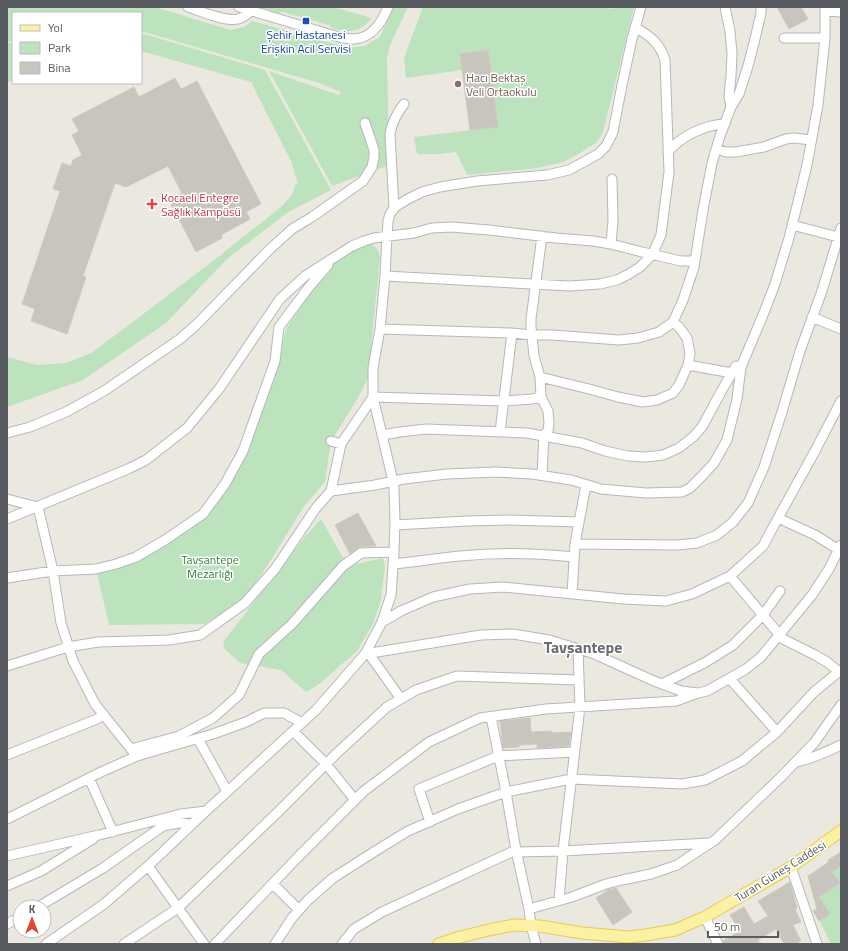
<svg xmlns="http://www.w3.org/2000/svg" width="848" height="951" font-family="'Titillium Web',sans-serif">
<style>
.green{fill:#bce2be}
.building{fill:#c8c5bf;stroke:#cfcabe}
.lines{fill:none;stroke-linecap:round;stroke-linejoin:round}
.minor-casing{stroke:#b5b7bc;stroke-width:11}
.major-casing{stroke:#eac859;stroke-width:13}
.minor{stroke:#fff;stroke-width:9}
.major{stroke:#fbf1a4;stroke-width:11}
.transit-dot{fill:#1a4fb4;stroke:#fff;stroke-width:1.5}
.education-dot{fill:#8d6e63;stroke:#fff;stroke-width:1.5}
.health-dot{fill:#e0444e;stroke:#fff;stroke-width:1.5}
.labels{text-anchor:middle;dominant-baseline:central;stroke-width:3;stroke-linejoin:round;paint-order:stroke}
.transit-label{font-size:12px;fill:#164399;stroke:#fff}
.education-label{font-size:12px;fill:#785e54;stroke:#fff;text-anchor:start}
.health-label{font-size:12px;fill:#be3a42;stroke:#fff;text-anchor:start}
.park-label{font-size:12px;fill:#37803e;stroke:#fff}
.street-label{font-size:12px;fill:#585b60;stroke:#fff}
.district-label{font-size:16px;font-weight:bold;fill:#696d72;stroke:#fff}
</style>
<rect width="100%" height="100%" fill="#ebe9df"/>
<path class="green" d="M7,7H155L230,30L244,27L252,21L349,48L364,46L380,37L394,7H408L390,45L387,58L388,108L387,166L332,186L269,71L339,95L341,92L319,83L141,31V13H79L73,11L70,13H13V40L7,43Z
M263,7H333L372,18C362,29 355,33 340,30C335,30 333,29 329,25L283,12L278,13L263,8Z
M423,7H596L613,9V7H634L603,132L597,142L580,153L564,162L537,168L467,175L456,152L440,154H417L414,137L498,127L488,50L460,54L462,70L406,78L404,58Z
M141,33L265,70L331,190L288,212L227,259L166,323L83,380L7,407V357L37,365L66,363L91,353L129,325L218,257L281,207L292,195L295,185L298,184L291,161L251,82L141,51Z
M13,42V80L7,83V44Z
M370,244C377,247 378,250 380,257L368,378L358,398L331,441L325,482L304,506L271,560L243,601L204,624L109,625L96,569L149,554L187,524L227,485L279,357L286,329L301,306L333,262L363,246Z
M321,519L342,556L352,565L383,558L385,567L381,600L373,624L357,651L318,685L306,692L281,670L240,663L225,649L223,642L303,539Z
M828,860L835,870L841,866V944H831C823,928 817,918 815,900L840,883L827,864Z"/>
<path class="building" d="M777,7H801L808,19L789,29Z
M488,50L498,127L470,130L460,54Z
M175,78L181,89L197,81L261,204L246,212L250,219L221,235L222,238L196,252L169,200L182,193L168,166L126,187L115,183L83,276L86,277L67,334L31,321L35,309L22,304L60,191L53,189L62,163L71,166L73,160L82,155L72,135L79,131L72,119L134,87L139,97Z
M358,513L376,546L360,547L350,554L335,525Z
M530,718L531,732H532L552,731V733L571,732L569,746L537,748V744L519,745V747L503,748L500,721Z
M841,852V866L832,872L840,883L819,897L830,914L819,921L813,911L817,909L808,876L829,862L828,860Z
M790,882L797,908L795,909L801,922L793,925L801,941L794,944H784L776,929L758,940L760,944H724L723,941L740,931L730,915L744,907L754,924L768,916L758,901Z
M616,888L632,912L613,925L596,898L608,890Z"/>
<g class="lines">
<defs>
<path id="minor" d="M188,7C200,11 226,22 238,19C243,18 247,14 251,11
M239,7L342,38C346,38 351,39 355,39C373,37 382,22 388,7
M725,7L730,31L732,53L731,76L729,96L731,107
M825,11L841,12
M784,38H825
M716,149L726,152H736L764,147L786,139L794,138L811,140
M668,152C681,136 704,125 725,124
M394,209L390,134C392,122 397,113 404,104
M792,225L838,237
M611,244L613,221L612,179
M385,276L570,286L600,284L617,280L629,274L640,267L652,255L661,235L669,172L665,60C660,43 650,36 635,27
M812,317L841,329
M380,329L512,333L531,335H552L619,340L638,338L659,332L673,322L683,300L694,267L703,210L712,163L720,136L731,107L739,94L748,66L755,39L761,13V7
M688,365L732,373
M540,377L589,389L618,397L643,402L657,400L673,393L679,385L688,365L690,353L687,338L679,327L673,322
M373,397L503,401L532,399L541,397
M500,432L512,333
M7,433L30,427L66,412L104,391L180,339L196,325L270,249L292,229L312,217L363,181L372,167L374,157V150L365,123
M382,435L400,432L426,429L527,433L582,443L605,451L628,456L646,457L663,455L679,448L693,437L702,427L708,416L722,390L736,366L741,367
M331,441L341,444
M542,475L544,435L548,431L549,423L548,411L541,397L540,377L534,356L531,327V319L542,236
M331,491L375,485L404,479L447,474L496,472L532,474L571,480L601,489L646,493L682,492L690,488L702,476L714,463L727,440L737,399L741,367L763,315L775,284L789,238L807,165L818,105L825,38V7
M7,499L38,507
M38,507L53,571L61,623L73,661L95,704L135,754
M778,518L815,535L839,550
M7,519L128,469L146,460L187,428L219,389L280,299L305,276L352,246L364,241L374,238L414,233L432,228L451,227L464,228L489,230L556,238L593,241L611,244L642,252L681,261H695
M395,525L467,521L509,520L579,522
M575,544L678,545L697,543L717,535L733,522L748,503L764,467L782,412L800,351L822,291L841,228
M393,564C415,562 438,558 460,556C498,552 536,553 574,557
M730,576L783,639L815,655L827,662L838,671
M7,578L53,571L96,569L116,564L136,557L165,540L203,514L225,484L243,451L275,361L279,327L309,287L328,265
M572,594L575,544L586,485
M382,622L401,611L433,597L470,589L503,587L623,599L666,601L692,594L730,576L763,546L778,518L815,451L841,401
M365,654L481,635L513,634L549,640L592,653L654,681L681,691L698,693L707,691L746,669L761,657L812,595L829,569L841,545
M369,654L401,699
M7,666L68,647L98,642L169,640L200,635L245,603L275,569L316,508L331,491L341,444L373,397
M730,679L777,732
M662,684L706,662L733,645L763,615L780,591
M491,717L506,792L516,850L529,909L531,925L536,944
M293,731L326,764L355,800
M198,739L227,791
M131,749L179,736L213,718L239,695L259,654L292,624L343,566L361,553L394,552
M7,755L97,719L103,715
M796,762C812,759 826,752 841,745
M89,778L113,832
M7,819L99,773L137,756L213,734L246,722L264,713H284L302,723
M430,822L419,789L498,756L574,752
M517,852L563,851L709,843
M7,856L99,835L181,814L206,811
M148,866L204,944
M791,867L817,944
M273,884L299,910
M7,886L41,871L93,839
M559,900L563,851L580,707L578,649
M38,907L103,868L163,826L178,823L191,824
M529,909L572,897L606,884L622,880L651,874L677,865L715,840L780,778L814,743L841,705
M705,917L718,944
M7,924L20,917
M46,944L104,904L148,866L206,811L316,710L365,654L382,622L391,595L394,552L395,521L394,489L393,481L373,397V368L380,329L385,276L387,236L388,221L390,214L395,207L408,199L422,192L440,187L477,181L547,175L569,170L598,154L606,146L613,132L622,85L632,39L641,7
M124,944L178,908L278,812L337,753L387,707L416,690L457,676L579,680
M215,944L298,857L364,791L429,742L480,718L546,709L676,701L698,693
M275,944L292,918L308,900L333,878L377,850L408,831L458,809L506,792L571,779L682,784L705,780L742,761L777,732L814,692L841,670
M342,944L354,929L382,912L516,850"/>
<path id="major" d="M439,944L460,937L493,929L514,925L540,926L582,933L618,936L628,937L646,935L675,930L705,917L791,867L841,831"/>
</defs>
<use href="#minor" class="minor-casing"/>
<use href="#major" class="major-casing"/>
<use href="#minor" class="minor"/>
<use href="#major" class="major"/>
</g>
<rect class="transit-dot" x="302" y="17" width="8" height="8" rx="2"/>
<circle class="education-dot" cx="458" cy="84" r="4"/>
<path class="health-dot" d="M150 198h4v4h4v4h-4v4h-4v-4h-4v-4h4z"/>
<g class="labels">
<g class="transit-label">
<text x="306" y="34">Şehir Hastanesi<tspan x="306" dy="14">Erişkin Acil Servisi</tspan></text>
</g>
<g class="education-label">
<text x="466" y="77">Hacı Bektaş<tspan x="466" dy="14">Veli Ortaokulu</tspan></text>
</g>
<g class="health-label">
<text x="161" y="197">Kocaeli Entegre<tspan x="161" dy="14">Sağlık Kampüsü</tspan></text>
</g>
<g class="park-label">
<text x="210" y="559">Tavşantepe<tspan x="210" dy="14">Mezarlığı</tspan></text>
</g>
<g class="street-label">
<text transform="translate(780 871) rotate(-32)">Turan Güneş Caddesi</text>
</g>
<g class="district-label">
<text x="583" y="647">Tavşantepe</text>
</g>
</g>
<rect width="848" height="951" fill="none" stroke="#585b60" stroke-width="16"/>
<rect x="12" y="12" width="130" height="72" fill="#ffffff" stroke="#bcbdbf"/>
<rect x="20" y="25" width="20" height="6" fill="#fbf1a4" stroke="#bcbdbf"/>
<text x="48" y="32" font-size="12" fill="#585b60">Yol</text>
<rect x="20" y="42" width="20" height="12" fill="#bce2be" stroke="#bcbdbf"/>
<text x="48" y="52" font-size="12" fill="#585b60">Park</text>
<rect x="20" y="62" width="20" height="12" fill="#c8c5bf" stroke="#bcbdbf"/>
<text x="48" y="72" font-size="12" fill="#585b60">Bina</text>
<g transform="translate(32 919)"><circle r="19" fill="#ffffff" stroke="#bcbdbf"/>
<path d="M0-3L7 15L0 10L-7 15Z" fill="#e04630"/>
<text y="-6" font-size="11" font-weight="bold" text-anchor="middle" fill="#585b60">K</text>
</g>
<path d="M708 931v6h70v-6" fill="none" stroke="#585b60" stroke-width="2"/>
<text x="714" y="931" font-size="12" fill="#585b60" stroke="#ffffff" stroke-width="3" paint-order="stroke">50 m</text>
</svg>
